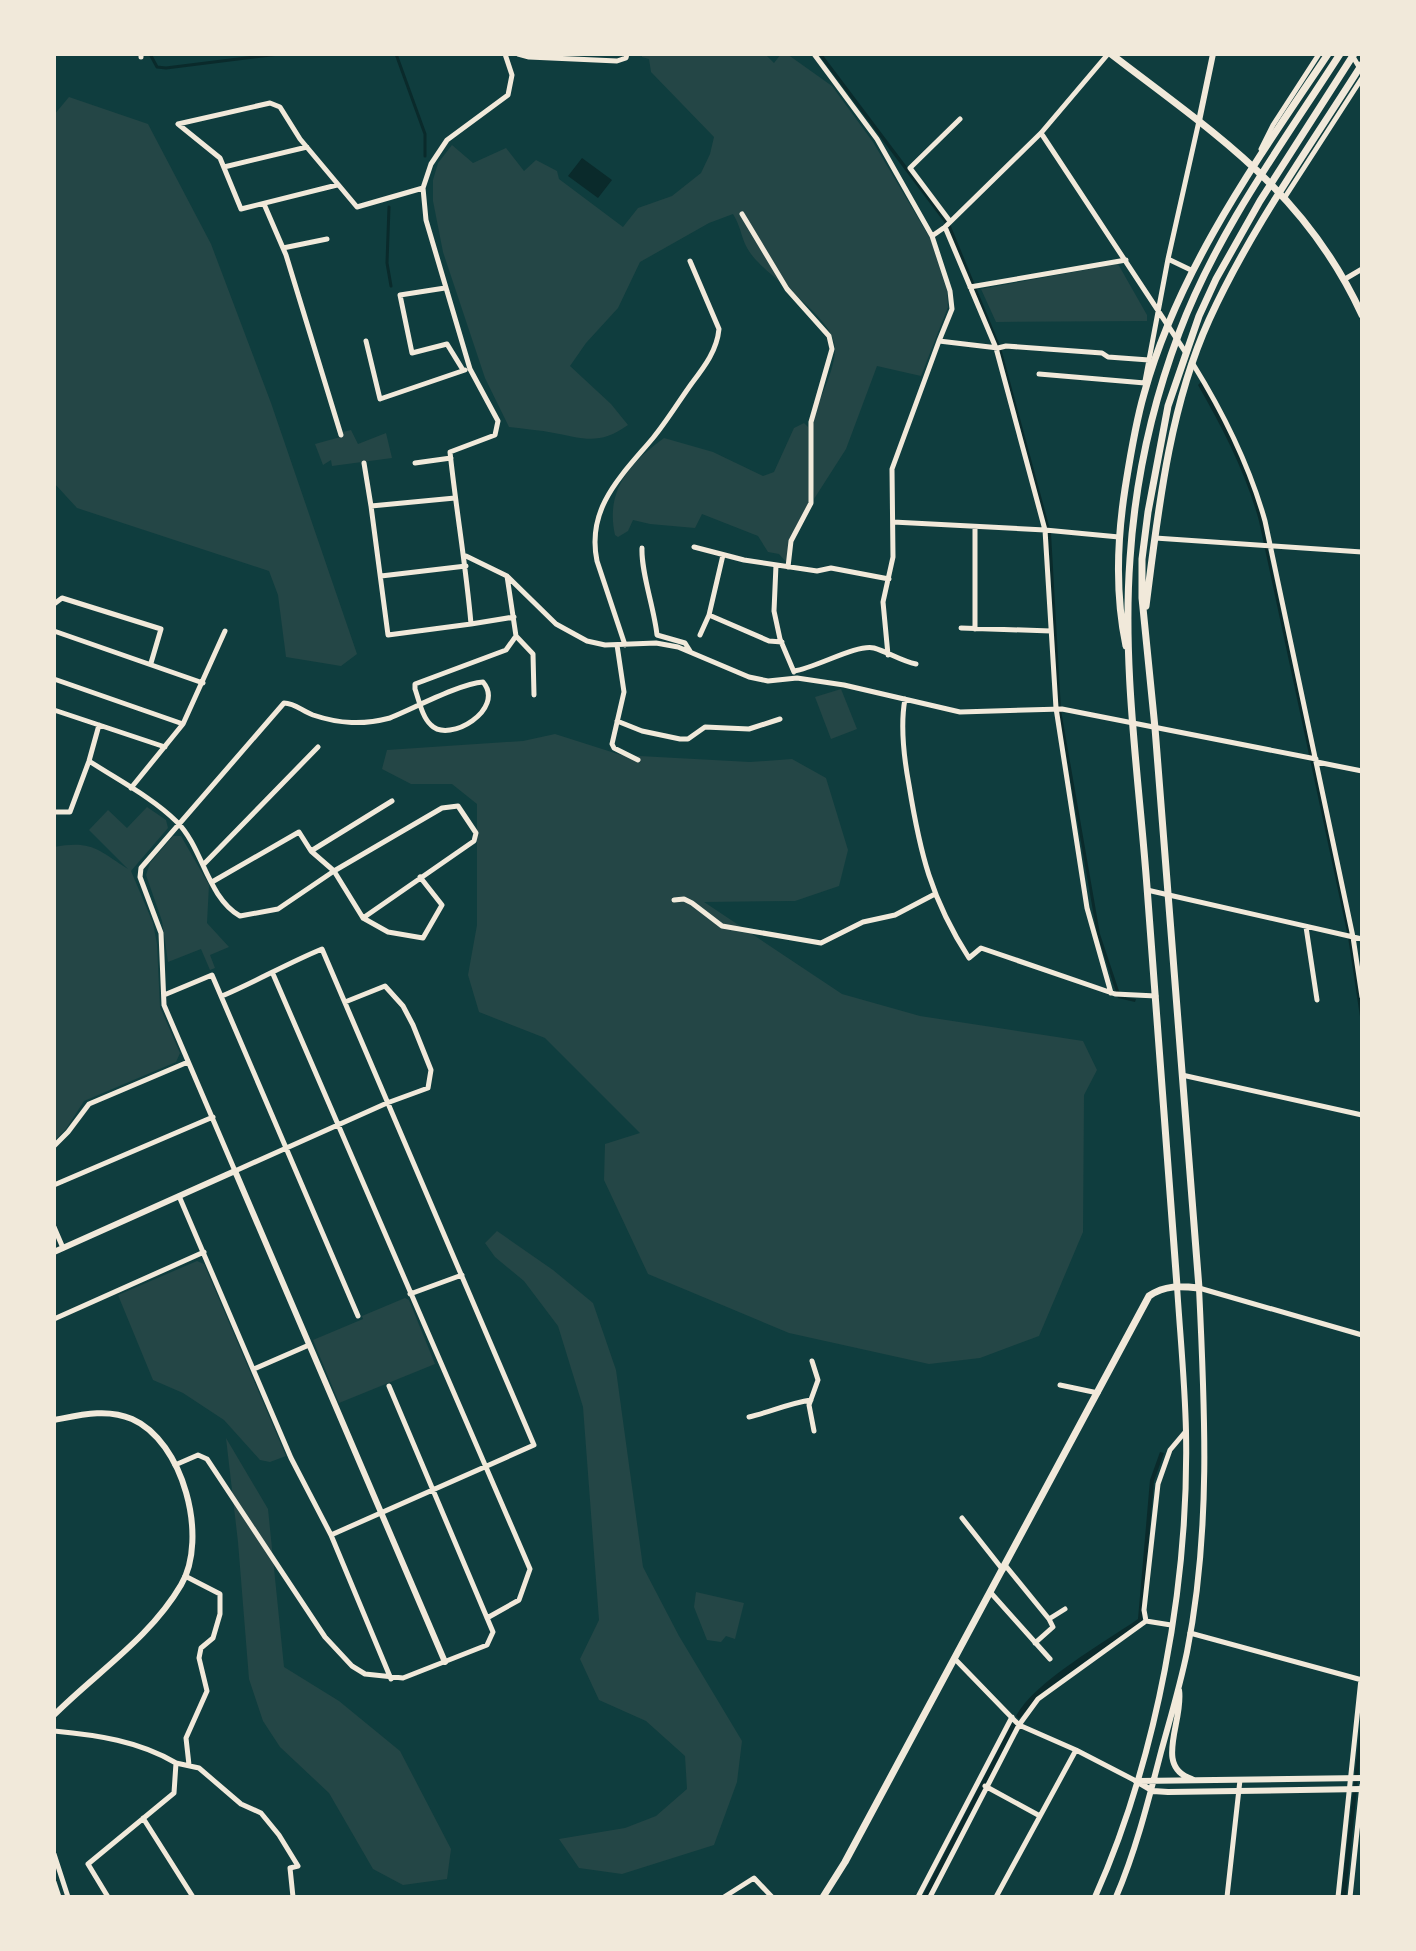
<svg xmlns="http://www.w3.org/2000/svg" width="1416" height="1951" font-family="Manrope,sans-serif">
<style>
.green{fill:#244646}
.water{fill:#0a2a2b}
.lines{fill:none;stroke-linecap:round;stroke-linejoin:round}
.stream{stroke:#0a2a2b;stroke-width:3}
.minor{stroke:#f1e9da;stroke-width:5}
.tertiary{stroke:#f1e9da;stroke-width:6}
.secondary{stroke:#f1e9da;stroke-width:7}
</style>
<rect width="100%" height="100%" fill="#0f3d3e"/>
<path class="green" d="M642,54H765L774,63L781,54H787L832,86L873,142L931,240L947,291L948,307L921,376L877,366L846,449L814,499C812,473 809,444 814,419C819,396 835,372 835,348C834,319 777,283 758,262C740,244 744,232 733,214L709,223L640,262L618,308L586,343L570,366L611,404L628,425C600,445 585,439 554,433C540,430 524,429 509,427L485,378L443,252L433,201V180L438,163L452,145L473,163L506,148L524,171L536,160L557,171L559,179L623,227L638,208L672,196L701,173L710,154L714,137L651,72L649,59L642,57Z
M69,97L148,124L211,244L271,403L357,654L341,666L286,657L278,595L269,571L77,508L54,483V115Z
M1118,264L1147,315V321L996,322L981,289Z
M804,423L808,427L809,502L789,540L787,563L779,554L768,552L758,536L702,514L695,528L650,524L633,520L628,531L618,537L615,535C605,490 630,463 664,438L713,452L763,476L774,472L794,428Z
M351,430L358,444L386,433L392,458L332,466L331,460L323,465L315,444L344,436L343,432Z
M841,689L857,729L831,739L815,697Z
M555,734L621,755L750,762L792,759L826,778L848,850L839,886L795,901L704,902L842,994L920,1016L1083,1041L1097,1070L1084,1095L1083,1232L1039,1336L980,1358L929,1364L789,1333L648,1274L604,1180L605,1144L640,1133L545,1038L479,1012L468,975L477,925V804L452,784H411L382,769L387,750L523,741Z
M147,807L166,820L168,828L131,871L153,923L157,944L160,1007L180,1053L176,1062L84,1101L66,1129L54,1141V847C92,840 98,850 128,869L89,830L108,810L127,828Z
M173,836H181L209,885L207,923L229,947L210,955L215,968L210,970L201,949L168,962L162,921L146,875L150,863Z
M497,1231L553,1270L593,1303L616,1370L643,1567L679,1636L742,1741L737,1782L714,1845L622,1874L579,1868L559,1839L625,1828L656,1816L687,1789L685,1756L646,1721L599,1700L580,1659L599,1620L583,1407L558,1326L524,1281L495,1257L485,1243Z
M197,1261L204,1264L286,1456L270,1462L260,1460L224,1420L183,1393L153,1380L118,1295Z
M405,1298L409,1300L435,1364L339,1403L313,1340L363,1319L362,1316Z
M226,1438L268,1509L284,1667L339,1701L400,1751L451,1849L447,1879L403,1885L373,1869L329,1793L280,1747L263,1721L249,1679L238,1542Z
M696,1592L744,1603L735,1639L726,1636L721,1642L707,1640L694,1607Z"/>
<path class="water" d="M818,54H822L950,224L1001,348L1051,533L1061,710L1100,934L1119,991L1122,997L1136,999L1135,1002L1118,998L1097,934L1058,710L1048,533L999,349L944,222Z
M582,158L612,180L598,198L568,176Z
M1202,381C1231,432 1261,487 1267,546L1352,936L1362,1007V1030L1348,937L1259,521C1246,473 1223,429 1198,385Z
M1160,1452L1164,1453L1154,1481L1142,1621L1039,1695L1019,1719L1016,1716C1035,1681 1104,1643 1138,1619L1150,1480Z
M1362,1710V1740L1346,1897H1341Z
M1012,1723L1016,1725L927,1897H922Z"/>
<g class="lines">
<path class="stream" d="M150,54L157,67L166,68L279,54
M396,54L425,134V156
M389,207L387,263L391,286"/>
<path class="minor" d="M141,54V57
M518,54L529,57L617,61L626,58L627,54
M814,54L877,139L932,236L950,291L952,309L939,341
M1352,55L1362,72
M1041,133L1186,353
M1261,149L1273,125L1319,54
M224,167L307,147
M337,185L241,209L220,158L178,124L270,103L280,107L300,139L357,207L423,188
M1285,197L1362,78
M264,204L286,255L341,435
M742,214L787,289L829,336L832,349L811,422V503L791,541L788,567
M949,220L910,168L960,119
M945,227L996,348L1045,530L1056,708L1087,908L1111,993
M932,236L945,227L1041,133L1108,54
M283,248L327,239
M1168,259L1193,271
M1345,279L1362,269
M970,287L1126,260
M445,288L400,295L412,353L447,344L463,370
M366,341L380,399L465,370
M1193,364C1224,414 1249,464 1265,521L1353,937L1362,997
M1039,374L1145,383
M1145,381L1168,259L1199,121
M364,463L371,506
M415,463L451,458
M455,498L371,506L388,635L471,624C466,566 456,509 450,452L495,435L498,421L470,369L426,220L423,188L431,164L447,140L508,95L512,75L505,54
M893,522L1045,530L1119,537
M1155,538L1362,552
M694,547L744,560L817,571L831,568L889,579
M642,548C641,573 654,607 657,635L685,643L690,651
M466,556L507,576L556,624L587,641L605,645L656,643L678,647L749,677L768,681L797,678L844,685L960,712L1062,709L1316,759
M776,565L774,611L780,639L794,672
M381,576L466,566
M54,604L62,598L161,629L151,663
M709,615L769,641L782,642
M471,624L514,617
M961,628L1051,631
M975,629V527
M54,631L203,683
M700,635L709,615L723,555
M516,636L533,654L534,695
M617,645L624,692L612,744L614,748L638,760
M625,645L597,561C586,508 621,476 653,438C667,421 679,401 692,383C705,366 717,350 719,329L690,261
M888,655L883,602L893,557L892,469L939,341L998,348L1006,346L1102,353L1108,357L1149,360
M794,671C816,668 856,644 874,648C888,652 901,661 916,664
M54,679L183,724
M905,699C900,726 904,758 909,785C920,853 931,899 969,958L981,948L1115,994L1156,996
M54,710L165,747
M617,721L642,731L680,739H688L705,727L749,729L780,719
M89,761C118,780 153,798 177,822C203,848 207,897 240,916L278,909L334,871L442,808L458,806L476,833L474,841L363,918
M1317,762L1362,771
M131,788L183,724L225,631
M54,812H70L89,761L99,725
M311,851L392,801
M203,865L318,747
M212,882L299,832L311,851L334,871L363,918L388,932L423,938L442,905L420,877
M1147,890L1362,939
M674,900L684,899L692,903L722,926L821,943L863,922L895,915L935,894
M1306,927L1317,1000
M273,974L530,1569L519,1600L487,1618
M164,995L212,975L358,1316
M222,996C257,981 288,963 322,949L534,1445L331,1535
M345,1002L385,986L403,1006L413,1025L431,1070L428,1088L387,1103L235,1171L164,1005L161,933L140,877L141,868L284,703C295,703 302,711 313,715C340,724 363,725 390,718L392,717C414,708 462,683 483,682C506,709 449,744 431,725C422,717 419,700 415,689V684L506,650L516,636L507,576
M1182,1075L1362,1115
M54,1146L68,1132L89,1104L188,1062
M54,1185L213,1117
M179,1196L291,1458L331,1535L391,1679
M54,1227L63,1248
M1199,1288L1362,1335
M410,1294L462,1275
M54,1319L204,1252
M812,1361L818,1380L809,1405L814,1431
M254,1369L309,1345
M1060,1385L1098,1393
M749,1417C770,1412 790,1403 811,1400
M175,1465L198,1455L207,1459L325,1637L352,1666L365,1674L403,1678L487,1645L493,1632L389,1386
M962,1518L1003,1570
M1005,1565L1049,1619
M185,1576L220,1594V1614L213,1638L201,1648L199,1658L207,1691L186,1738L189,1765
M991,1593L1050,1659
M1146,1621L1144,1610L1158,1484L1170,1450L1186,1431
M1190,1633L1362,1680
M1035,1643L1053,1627L1049,1619L1065,1609
M954,1658L1019,1725L1076,1750L1136,1781
M54,1731C97,1735 139,1741 176,1763
M985,1786L1040,1816
M143,1818L193,1897
M54,1854L68,1897
M54,1882L59,1897
M108,1897L88,1864L174,1793L176,1763L199,1768L241,1804L261,1813L279,1835L298,1866L290,1868L293,1897
M724,1897L754,1878L772,1897
M918,1897L1012,1717
M930,1897L1019,1725L1038,1699L1146,1621L1171,1625
M996,1897L1076,1750
M1227,1897L1240,1780
M1338,1897L1361,1679
M1350,1897L1362,1785"/>
<path class="tertiary" d="M1199,121L1213,54
M54,1252L235,1171L445,1662
M54,1420C80,1415 107,1408 132,1419C183,1441 209,1538 181,1585C150,1638 97,1672 54,1715
M1179,1690C1184,1721 1153,1767 1192,1779
M1136,1781L1153,1791L1168,1792L1362,1789
M1139,1781L1362,1778
M1095,1897C1157,1758 1189,1584 1186,1432C1185,1383 1180,1334 1177,1286
M1116,1897C1136,1850 1148,1802 1161,1752C1170,1719 1180,1686 1187,1652C1211,1532 1205,1410 1199,1288"/>
<path class="secondary" d="M1111,54C1215,134 1305,191 1362,315
M1146,606C1158,512 1169,408 1209,320C1250,230 1309,148 1362,64
M1126,646C1115,594 1117,541 1125,489C1130,458 1135,425 1144,394C1178,270 1257,160 1328,54
M1177,1286C1168,1153 1158,1020 1147,887C1139,779 1122,667 1130,559C1135,481 1152,405 1179,333C1217,232 1282,144 1340,54
M823,1897L845,1862L1149,1296C1165,1285 1180,1286 1199,1288L1155,728L1142,598V559L1148,512L1168,406L1199,316L1216,279L1260,201L1354,54"/>
</g>
<rect width="1416" height="1951" fill="none" stroke="#f1e9da" stroke-width="112"/>
</svg>
